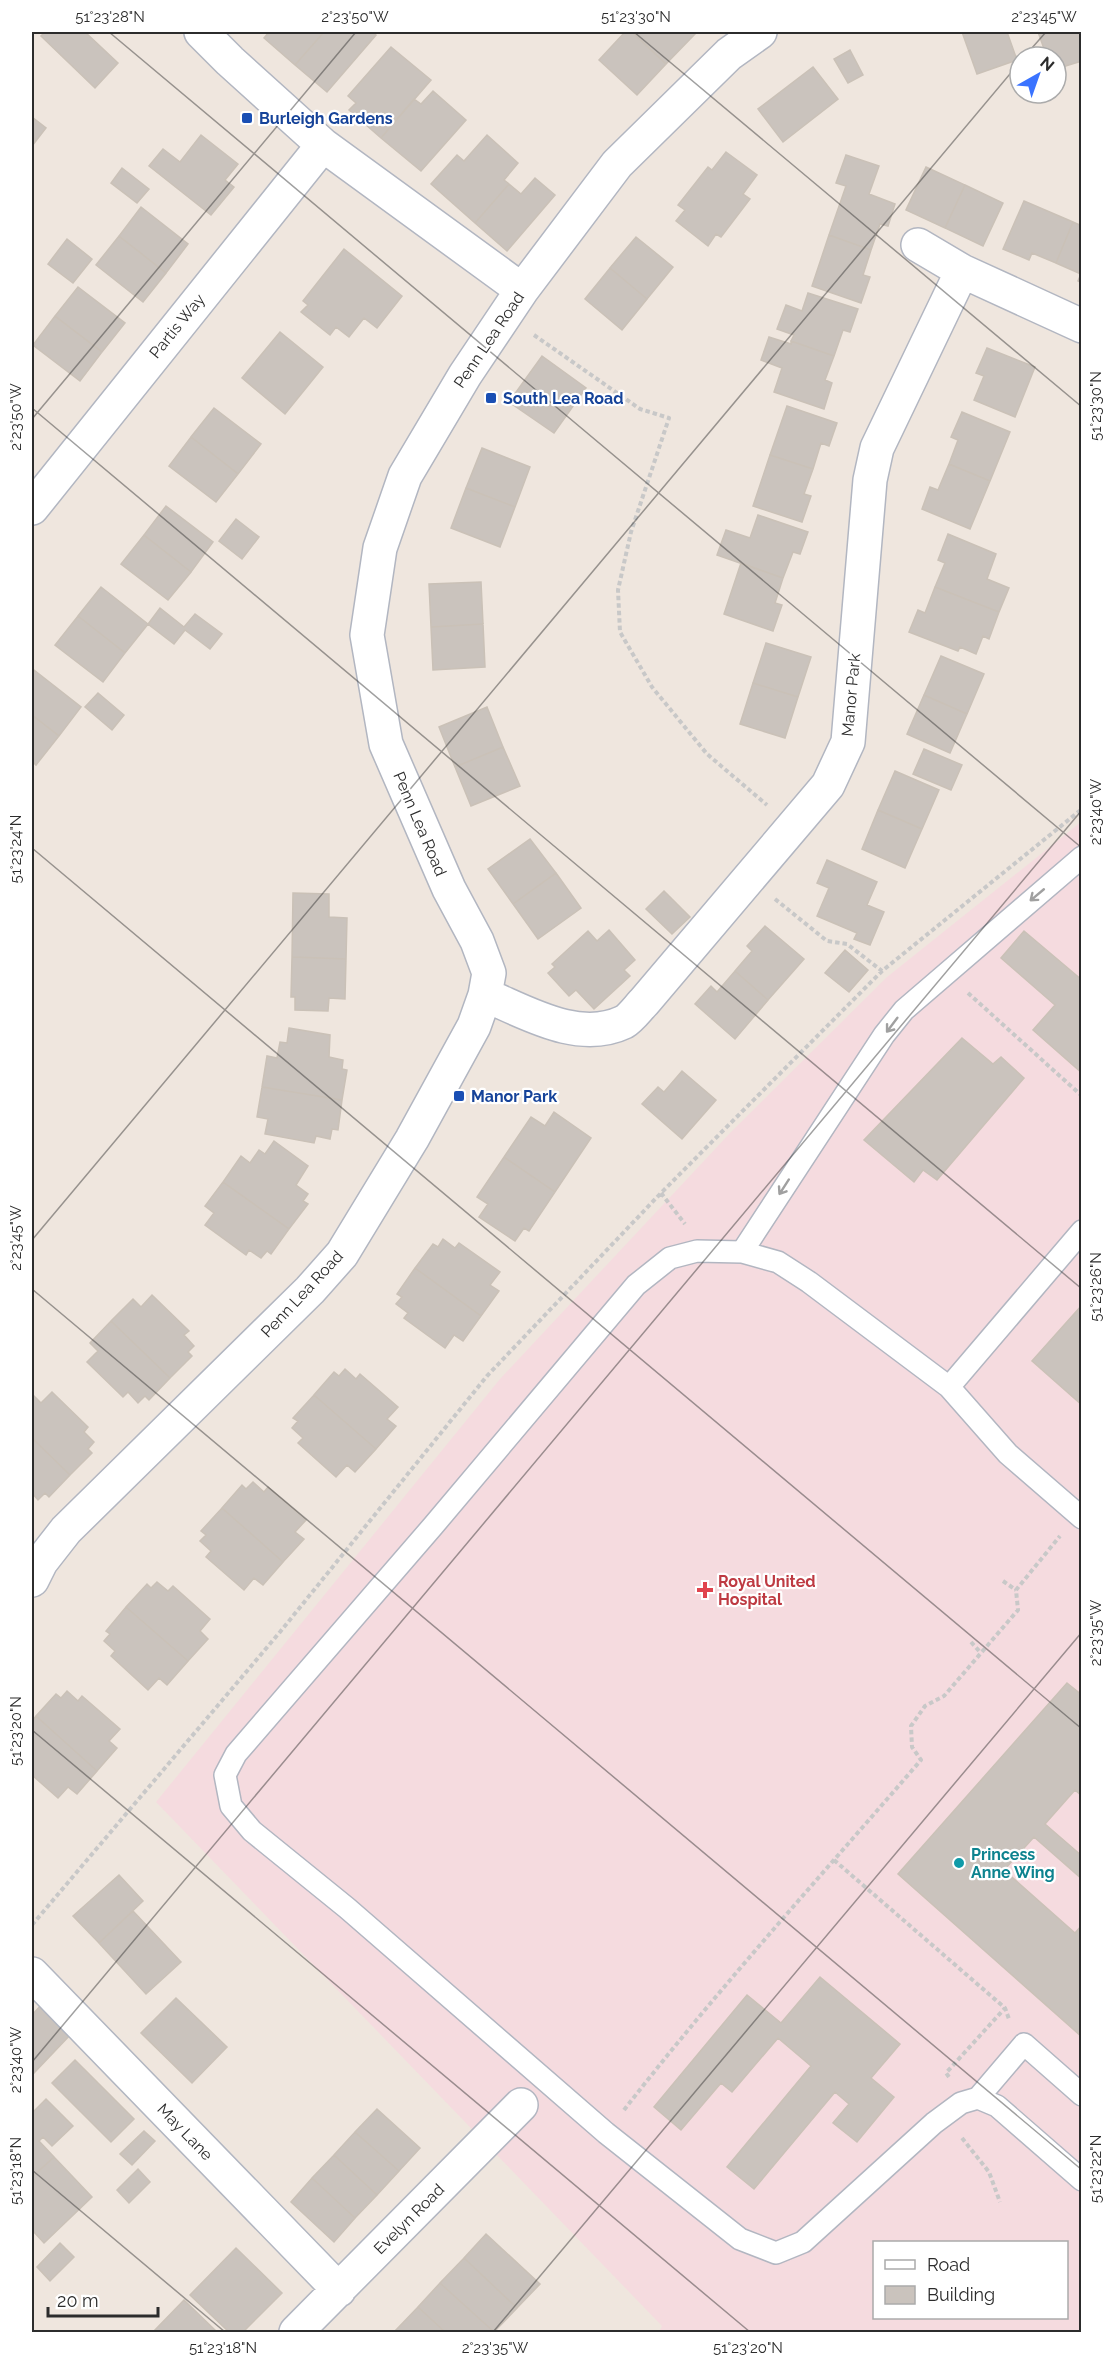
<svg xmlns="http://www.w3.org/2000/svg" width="1113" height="2364" font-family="Raleway,sans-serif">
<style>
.medical{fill:#f5dbdf;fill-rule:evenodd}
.building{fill:#cac3bd;stroke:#cac1b7;stroke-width:1.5}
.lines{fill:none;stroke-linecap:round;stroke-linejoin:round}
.service-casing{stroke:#b2b6c1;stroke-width:24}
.minor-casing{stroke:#b2b6c1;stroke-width:36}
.path{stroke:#c8c8c8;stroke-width:4;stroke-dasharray:4.5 3;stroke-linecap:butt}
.service{stroke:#fff;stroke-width:21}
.minor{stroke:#fff;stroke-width:33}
.oneway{stroke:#a0a0a0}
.ticks{fill:none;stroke:#2c2c2c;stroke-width:1.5;stroke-opacity:0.45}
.transit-dot{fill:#1a4fb4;stroke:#fff;stroke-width:2}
.health-dot{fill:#e0444e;stroke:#fff;stroke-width:2}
.culture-dot{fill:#0f9aa8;stroke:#fff;stroke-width:2}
.labels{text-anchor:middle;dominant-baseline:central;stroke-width:4.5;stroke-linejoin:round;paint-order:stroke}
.transit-label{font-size:16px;font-weight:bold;fill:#164399;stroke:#fff;text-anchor:start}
.street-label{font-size:16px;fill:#2c2c2c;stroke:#fff}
.health-label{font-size:16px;font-weight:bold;fill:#be3a42;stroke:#fff;text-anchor:start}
.culture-label{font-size:16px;font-weight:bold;fill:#0d838f;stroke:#fff;text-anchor:start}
.neatline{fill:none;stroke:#2c2c2c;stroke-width:2}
.ticks-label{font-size:15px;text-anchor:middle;fill:#2c2c2c}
</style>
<rect width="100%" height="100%" fill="#efe6de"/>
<path class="medical" d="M1081,822V2332H659L662,2326L156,1802L500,1379L731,1132L887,977ZM874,2242H1066V2318H874Z"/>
<path class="building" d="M45,32H85L118,63L95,88L41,36Z
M269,32H324L295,65L264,38Z
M324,32H372L376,35L327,92L295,65Z
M625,32H632L666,64L637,95L599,60Z
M632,32H694L696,33L666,64Z
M962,32H1007L1017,60L977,74Z
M1038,32H1081L1082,61L1056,69V57H1047Z
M391,47L431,80L381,138L349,110L356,103L348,96Z
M850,50L863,75L848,83L834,59Z
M813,67L838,99L783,142L758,109Z
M433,91L466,120L421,171L381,138L414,99L421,104Z
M32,117L46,128L32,146Z
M201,135L238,164L225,180L234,187L211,215L149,166L163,149L180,162Z
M487,135L518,163L504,180L509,184L475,223L431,184L457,155L464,161Z
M726,152L757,175L743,194L750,199L721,237L716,234L708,246L676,221L685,210L678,205L708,167L712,170Z
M846,155L879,166L869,194L895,204L888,226L880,224L871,250L829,235L846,186L836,183Z
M926,167L965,185L945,228L906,210Z
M122,168L149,189L137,203L111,183Z
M535,178L555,195L507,251L475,223L509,184L521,194Z
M965,185L1003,203L983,246L945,228Z
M1024,201L1073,222L1056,263L1032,253L1029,260L1003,249Z
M141,207L188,244L166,273L119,236Z
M1073,222L1082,226V283L1078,281L1081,274L1056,263Z
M829,235L871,250L863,275L870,277L861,303L812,286Z
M119,236L166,273L143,302L96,265Z
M636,237L673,267L647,299L610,268Z
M67,239L92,259L73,283L48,264Z
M344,249L402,296L377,328L364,318L349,337L336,327L330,335L301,312L308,305L303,301Z
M610,268L647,299L622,330L585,299Z
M78,287L125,323L102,352L55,316Z
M808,293L858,309L850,332L843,330L834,356L791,341L794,335L777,329L786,305L802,311Z
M55,316L102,352L80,381L33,345Z
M280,332L323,367L285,414L242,378Z
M769,337L791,344V341L834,356L825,380L832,383L824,409L774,392L782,368L761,360Z
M987,348L1035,367L1015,417L974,400L984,376L976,373Z
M542,356L586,388L554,433L509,402Z
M787,406L837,423L829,446L821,443L813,469L770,455Z
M214,408L261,444L238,474L191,437Z
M962,412L1010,432L990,481L949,464L958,440L951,437Z
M191,437L238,474L216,502L169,466Z
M482,448L530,467L515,507L466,488Z
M770,455L813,469L804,494L811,496L802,522L753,506Z
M949,464L990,481L970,529L922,509L930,487L938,490Z
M466,488L515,507L500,547L451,528Z
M166,506L213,542L191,572L144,535Z
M758,515L808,532L800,554L793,552L783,578L717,555L726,530L750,538Z
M236,519L259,537L242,559L219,541Z
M948,534L996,554L987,579L1009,588L999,612L935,587L945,563L938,560Z
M144,535L191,572L168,600L121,564Z
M741,563L783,578L775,603L782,605L773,631L724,614Z
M481,582L483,624L431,627L429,584Z
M101,587L148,624L125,653L78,616Z
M935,587L999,612L989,639L983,636L976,654L960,647L958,651L909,632L918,610L925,613Z
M160,608L184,627L195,614L222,634L210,649L185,630L174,644L148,624Z
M78,616L125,653L103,682L55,645Z
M483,624L485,667L433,670L431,627Z
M766,643L811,657L798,697L753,683Z
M941,656L984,674L967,714L924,695Z
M34,670L81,707L59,736L32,715V673Z
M753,683L798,697L785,738L740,724Z
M98,693L124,715L112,730L85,707Z
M924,695L967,714L950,753L907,734Z
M487,707L503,747L455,767L439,727Z
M32,715L59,736L36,765L32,761Z
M503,747L520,786L471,806L455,767Z
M924,749L962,765L951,790L913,774Z
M895,771L939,790L922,829L878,810Z
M878,810L922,829L905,868L862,849Z
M530,839L556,873L513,904L488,869Z
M827,860L877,882L867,905L884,912L870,945L854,939L857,933L817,916L829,888L817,883Z
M556,873L581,908L538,939L513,904Z
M664,891L690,917L672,934L646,909Z
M293,893L329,894V917L347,918L346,959L292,957Z
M765,926L804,959L768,1000L735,971L752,951L747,946Z
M609,930L635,960L624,970L630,976L594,1009L576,990L569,996L548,973L555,967L552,964L588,931L597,941Z
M1024,931L1082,980V1073L1033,1030L1055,1005L1001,958Z
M845,950L868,970L849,992L825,973Z
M292,957L346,959L345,999L329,998L328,1011L295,1010V997H291Z
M735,971L768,1000L735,1039L695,1004L711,986L717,992Z
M289,1028L330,1035L329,1057L343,1060L342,1069L347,1070L342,1100L262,1087L267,1056L277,1058L280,1042L287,1043Z
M962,1038L993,1064L1001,1057L1024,1078L937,1180L923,1170L914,1182L864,1140Z
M682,1071L716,1100L682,1139L642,1104L658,1087L664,1092Z
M262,1087L342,1100L338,1130L332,1129L330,1139L316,1136L314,1143L265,1134L268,1119L257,1117Z
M554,1112L591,1138L555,1192L504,1157L531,1117L545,1126Z
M274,1141L308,1166L296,1185L308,1194L303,1201L308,1204L289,1229L223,1182L241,1156L250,1163L259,1150L265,1154Z
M504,1157L555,1192L529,1231L524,1228L515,1241L479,1217L488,1204L477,1197Z
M223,1182L289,1229L271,1254L267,1251L261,1258L249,1250L246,1255L205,1225L214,1213L205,1206Z
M443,1239L455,1248L459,1243L500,1272L490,1285L499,1291L481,1316L415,1268L433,1244L438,1247Z
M415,1268L481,1316L463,1341L454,1335L445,1348L404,1318L408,1313L396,1304L402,1297L397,1294Z
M152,1295L189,1331L184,1335L194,1346L188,1352L192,1356L170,1378L111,1321L133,1299L141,1307Z
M1082,1305V1405L1032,1361Z
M111,1321L170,1378L149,1400L145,1396L138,1403L128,1392L123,1397L87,1362L98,1351L90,1343Z
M345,1369L356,1379L360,1374L398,1407L387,1419L396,1426L376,1449L314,1395L334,1372L339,1376Z
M52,1392L88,1427L84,1432L94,1442L88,1449L92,1453L70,1475L32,1438V1397L33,1395L41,1403Z
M314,1395L376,1449L355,1472L347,1465L336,1477L298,1443L303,1438L292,1428L298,1421L293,1418Z
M32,1438L70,1475L49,1497L45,1493L38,1500L32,1493Z
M253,1482L264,1492L268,1487L306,1520L295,1532L304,1539L283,1562L222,1508L242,1485L246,1489Z
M222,1508L283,1562L263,1585L254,1578L244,1590L206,1557L211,1551L200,1541L206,1535L201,1531Z
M157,1582L168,1591L173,1586L210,1619L200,1631L208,1639L188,1661L126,1607L147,1584L151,1588Z
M126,1607L188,1661L167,1685L159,1678L148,1690L111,1656L115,1651L104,1641L110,1634L106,1631Z
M1067,1683L1082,1695V1796L1075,1790L1045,1824L1082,1856V1879L1034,1837L1004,1870L1075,1933L1082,1925V2037L898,1874Z
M67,1691L78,1701L82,1696L120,1729L109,1741L117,1748L97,1771L36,1716L56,1694L61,1698Z
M36,1716L97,1771L77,1794L68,1787L58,1798L32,1775V1721Z
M119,1875L143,1901L99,1943L73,1916Z
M133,1911L181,1962L146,1994L99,1943Z
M820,1977L900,2044L871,2078L894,2097L857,2142L833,2123L849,2104L835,2092L754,2189L727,2167L811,2066L778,2038L732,2092L721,2083L681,2130L654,2107L747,1995L781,2023Z
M176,1998L227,2047L192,2083L141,2033Z
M42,2004L72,2033L32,2075V2015Z
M75,2060L134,2119L111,2142L52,2083Z
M46,2099L73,2126L52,2146L43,2137L39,2141L54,2157L32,2177V2113Z
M377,2109L420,2148L399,2171L355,2132Z
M144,2131L155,2141L132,2165L120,2154Z
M355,2132L399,2171L377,2195L334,2155Z
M334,2155L377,2195L355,2218L312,2178Z
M54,2157L92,2197L44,2243L32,2230V2177Z
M138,2169L150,2182L129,2203L117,2190Z
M312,2178L355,2218L334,2242L291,2202Z
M486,2234L540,2284L517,2308L464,2258Z
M60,2243L74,2257L50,2281L37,2267Z
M236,2248L282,2293L243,2332H229L190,2295Z
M464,2258L517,2308L494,2332L440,2283Z
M440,2283L494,2332H445L418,2307Z
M184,2300L217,2332H153Z
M418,2307L445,2332H396L395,2331Z"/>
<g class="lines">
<defs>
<path id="service" d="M742,1252L884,1035L904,1010L1082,857
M949,1387L1082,1231
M1082,1518L1008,1454L949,1387L809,1282L778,1262L742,1252L697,1251L670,1258L636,1285L433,1526L236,1754L225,1775L231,1806L252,1831L347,1908L606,2133L740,2239L776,2253L803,2242L934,2123L961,2103L978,2098L997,2106L1082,2180
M978,2098L1024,2044L1082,2095"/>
<path id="minor" d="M201,32L230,61L323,145L522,290
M918,245L962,271L1082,326
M32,508L323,145
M485,995C526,1012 578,1044 624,1022C631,1018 638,1008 644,1002L828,785L848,742L870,480L877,448L962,271
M32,1580L41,1562L66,1530L310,1290L342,1254L412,1139L474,1026L485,995L489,973L477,941L449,889L386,744L367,635L380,548L405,476L465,375L522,290L617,164L729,54L760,32
M32,1974L339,2290
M296,2332L521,2105"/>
</defs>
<use href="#service" class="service-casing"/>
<use href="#minor" class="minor-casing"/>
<path class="path" d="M534,335L640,409L669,418L631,532L618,590L620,632L652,687L707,754L767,805
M775,899L827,941L847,944L882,971
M968,993L1082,1096
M661,1193L685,1224
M1003,1581L1016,1590
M971,1642L981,1653
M834,1860L1005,2008L1009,2019
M32,1925L280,1632L487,1376L661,1193L882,971L1082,809
M949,2077L946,2073L1005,2008
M624,2110C718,1989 821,1876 921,1760L912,1747L911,1726L925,1706L944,1696L1018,1610L1016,1590L1060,1536
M962,2138L989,2172L1000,2202"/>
<use href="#service" class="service"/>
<use href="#minor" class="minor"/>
</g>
<defs><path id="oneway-shaft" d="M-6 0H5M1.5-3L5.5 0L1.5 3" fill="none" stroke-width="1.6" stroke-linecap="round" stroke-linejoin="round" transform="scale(1.5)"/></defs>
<g class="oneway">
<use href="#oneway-shaft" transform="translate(1037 895) rotate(140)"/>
<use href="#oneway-shaft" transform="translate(892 1025) rotate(127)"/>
<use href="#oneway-shaft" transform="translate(784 1187) rotate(123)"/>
</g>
<path class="ticks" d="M109,32L1082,848M634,32L1082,407M1024,57L1046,32M32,408L1082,1289M32,419L356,32M32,848L1082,1729M32,1240L1020,62M32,1289L1082,2170M32,1730L750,2332M32,2062L1082,810M32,2170L225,2332M493,2332L1082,1632"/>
<g class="transit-dot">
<rect x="241" y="112" width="12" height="12" rx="3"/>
<rect x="485" y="392" width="12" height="12" rx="3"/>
<rect x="453" y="1090" width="12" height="12" rx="3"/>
</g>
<path class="health-dot" d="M702 1581h6v6h6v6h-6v6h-6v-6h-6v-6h6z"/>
<circle class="culture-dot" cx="959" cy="1863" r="6"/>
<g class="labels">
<g class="transit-label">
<text x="259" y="118">Burleigh Gardens</text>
<text x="503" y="398">South Lea Road</text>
<text x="471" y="1096">Manor Park</text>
</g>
<g class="street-label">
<text transform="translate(177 326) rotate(-51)">Partis Way</text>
<text transform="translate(489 340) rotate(-56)">Penn Lea Road</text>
<text transform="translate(851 695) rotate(-85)">Manor Park</text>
<text transform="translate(420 824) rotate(67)">Penn Lea Road</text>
<text transform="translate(302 1294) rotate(-47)">Penn Lea Road</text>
<text transform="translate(185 2132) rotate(46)">May Lane</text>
<text transform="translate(409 2219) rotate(-45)">Evelyn Road</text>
</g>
<g class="health-label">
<text x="718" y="1581">Royal United<tspan x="718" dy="18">Hospital</tspan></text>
</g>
<g class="culture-label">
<text x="971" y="1854">Princess<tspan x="971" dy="18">Anne Wing</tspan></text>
</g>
</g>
<rect width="1113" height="2364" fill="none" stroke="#ffffff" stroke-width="66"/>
<rect x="873" y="2241" width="195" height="78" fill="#ffffff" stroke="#ababab" stroke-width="1.5"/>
<rect x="885" y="2260" width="30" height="9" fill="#ffffff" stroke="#ababab" stroke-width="1.5"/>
<text x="927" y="2271" font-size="18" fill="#2c2c2c">Road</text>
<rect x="885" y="2286" width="30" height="18" fill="#cac3bd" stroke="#ababab" stroke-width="1.5"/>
<text x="927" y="2301" font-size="18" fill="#2c2c2c">Building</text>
<g transform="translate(1038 75) rotate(40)"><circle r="28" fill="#ffffff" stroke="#ababab" stroke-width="1.5"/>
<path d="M0-4.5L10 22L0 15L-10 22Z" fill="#3a73ff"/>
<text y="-9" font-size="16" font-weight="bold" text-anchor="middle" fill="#2c2c2c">N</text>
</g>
<path d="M48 2307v9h110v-9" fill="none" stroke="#2c2c2c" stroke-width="3"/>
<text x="57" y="2307" font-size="18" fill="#2c2c2c" stroke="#ffffff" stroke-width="4.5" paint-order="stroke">20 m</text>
<rect x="33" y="33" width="1047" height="2298" class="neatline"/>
<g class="ticks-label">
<text x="110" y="22">51°23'28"N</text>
<text x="355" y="22">2°23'50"W</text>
<text x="636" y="22">51°23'30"N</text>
<text x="1044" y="22">2°23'45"W</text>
<text transform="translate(1096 406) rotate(-90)" y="5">51°23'30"N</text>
<text transform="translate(16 417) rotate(-90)" y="5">2°23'50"W</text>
<text transform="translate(1096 812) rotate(-90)" y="5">2°23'40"W</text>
<text transform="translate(16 849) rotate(-90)" y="5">51°23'24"N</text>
<text transform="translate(16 1238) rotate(-90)" y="5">2°23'45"W</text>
<text transform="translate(1096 1287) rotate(-90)" y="5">51°23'26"N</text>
<text transform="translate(1096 1633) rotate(-90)" y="5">2°23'35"W</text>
<text transform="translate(16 1731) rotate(-90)" y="5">51°23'20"N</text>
<text transform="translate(16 2060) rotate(-90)" y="5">2°23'40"W</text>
<text transform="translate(1096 2169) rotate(-90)" y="5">51°23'22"N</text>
<text transform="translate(16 2171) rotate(-90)" y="5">51°23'18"N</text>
<text x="223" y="2353">51°23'18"N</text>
<text x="495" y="2353">2°23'35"W</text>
<text x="748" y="2353">51°23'20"N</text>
</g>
</svg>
